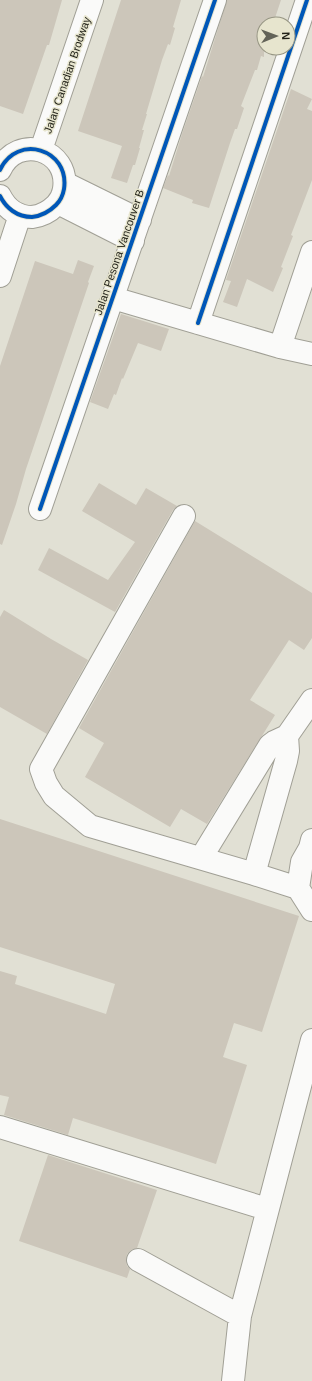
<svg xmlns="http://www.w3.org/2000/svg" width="312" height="1381" font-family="Helvetica,sans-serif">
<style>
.building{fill:#ccc6ba}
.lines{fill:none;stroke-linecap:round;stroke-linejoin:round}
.minor-casing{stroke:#a09f95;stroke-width:24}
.minor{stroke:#fafaf9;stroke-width:22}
.cycleway-casing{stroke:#e7e5ce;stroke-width:6}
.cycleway{stroke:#0057b8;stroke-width:4}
.labels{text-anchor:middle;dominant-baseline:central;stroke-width:3;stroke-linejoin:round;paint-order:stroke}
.street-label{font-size:11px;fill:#1f1f16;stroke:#e7e5ce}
</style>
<rect width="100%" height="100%" fill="#e1e0d4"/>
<path class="building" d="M0,0H62L49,45H47L23,114L0,106Z
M121,0H181L173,27L175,28L170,45L168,44L162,60L146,114H147L142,130H144L139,148H140L135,165H133L127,183L111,178L122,146L78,131Z
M227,0H281L273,24H264V57L261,56L257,70H255L241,106L244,108L237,129H235L230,143L209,208L192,203L193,200L163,188L168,175L169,176L182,134L202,76L203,77Z
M291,89L312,99L307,109L312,111V180L291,235L293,236L281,267L283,268L273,292L247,279L237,307L223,302L231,281L226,280Z
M78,260L94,266L88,282L89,283L26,469L16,504L2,545L0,544V366L35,261L73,274Z
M121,314L169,329L161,351L138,343L123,379L122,378L116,395L114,394L108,409L90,402Z
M99,483L136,505L146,488L177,506L173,510L115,612L38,570L49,548L108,580L135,542L82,511Z
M195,521L312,593V638L304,650L289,640L250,700L275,715L207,824L181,809L170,827L85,777L104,743L79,728Z
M4,610L51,639L88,660L47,734L0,707V617Z
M0,819L299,916L262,1032L234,1023L223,1057L247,1065L216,1164L73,1118L68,1135L4,1115L9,1097L0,1095V971L17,976L15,984L106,1014L115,984L0,947Z
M48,1155L157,1190L137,1248L131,1250L127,1254L126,1261L127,1266L130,1269L127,1278L19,1241Z"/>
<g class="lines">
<defs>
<path id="minor" d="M41,150L92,0
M0,170C17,133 70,149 64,189C63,195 60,201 56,205C49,212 41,216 32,217C17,217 6,208 0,196
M65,183L140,220
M58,203L133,241
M0,276L20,215
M113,298L280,347L312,354
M198,323L307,0
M280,347L312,252
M40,509L215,0
M184,516L41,769L46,783L54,796L90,826L254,874L298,888
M312,840L310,848L302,862L298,888L312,910
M201,858L270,745L274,742L287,736L312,700
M254,874L286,761L288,751L287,736
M0,1127L267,1209
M138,1260L240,1316
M233,1381L240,1316L312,1040"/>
</defs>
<use href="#minor" class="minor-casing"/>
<use href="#minor" class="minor"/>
<defs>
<path id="cycleway" d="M0,170C17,133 70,149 64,189C63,195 60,201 56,205C49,212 41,216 32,217C17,217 6,208 0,196
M198,323L307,0
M40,509L215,0"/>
</defs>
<use href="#cycleway" class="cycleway-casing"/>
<use href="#cycleway" class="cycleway"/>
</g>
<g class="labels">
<g class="street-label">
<text transform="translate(67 75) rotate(-71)">Jalan Canadian Brodway</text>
<text transform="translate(119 252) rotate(-71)">Jalan Pesona Vancouver B</text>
</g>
</g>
<g transform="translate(276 36) rotate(89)"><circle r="19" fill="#e7e5ce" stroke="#979684"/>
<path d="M0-3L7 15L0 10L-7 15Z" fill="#636358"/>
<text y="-6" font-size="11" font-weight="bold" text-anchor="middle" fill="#1f1f16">N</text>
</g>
</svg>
